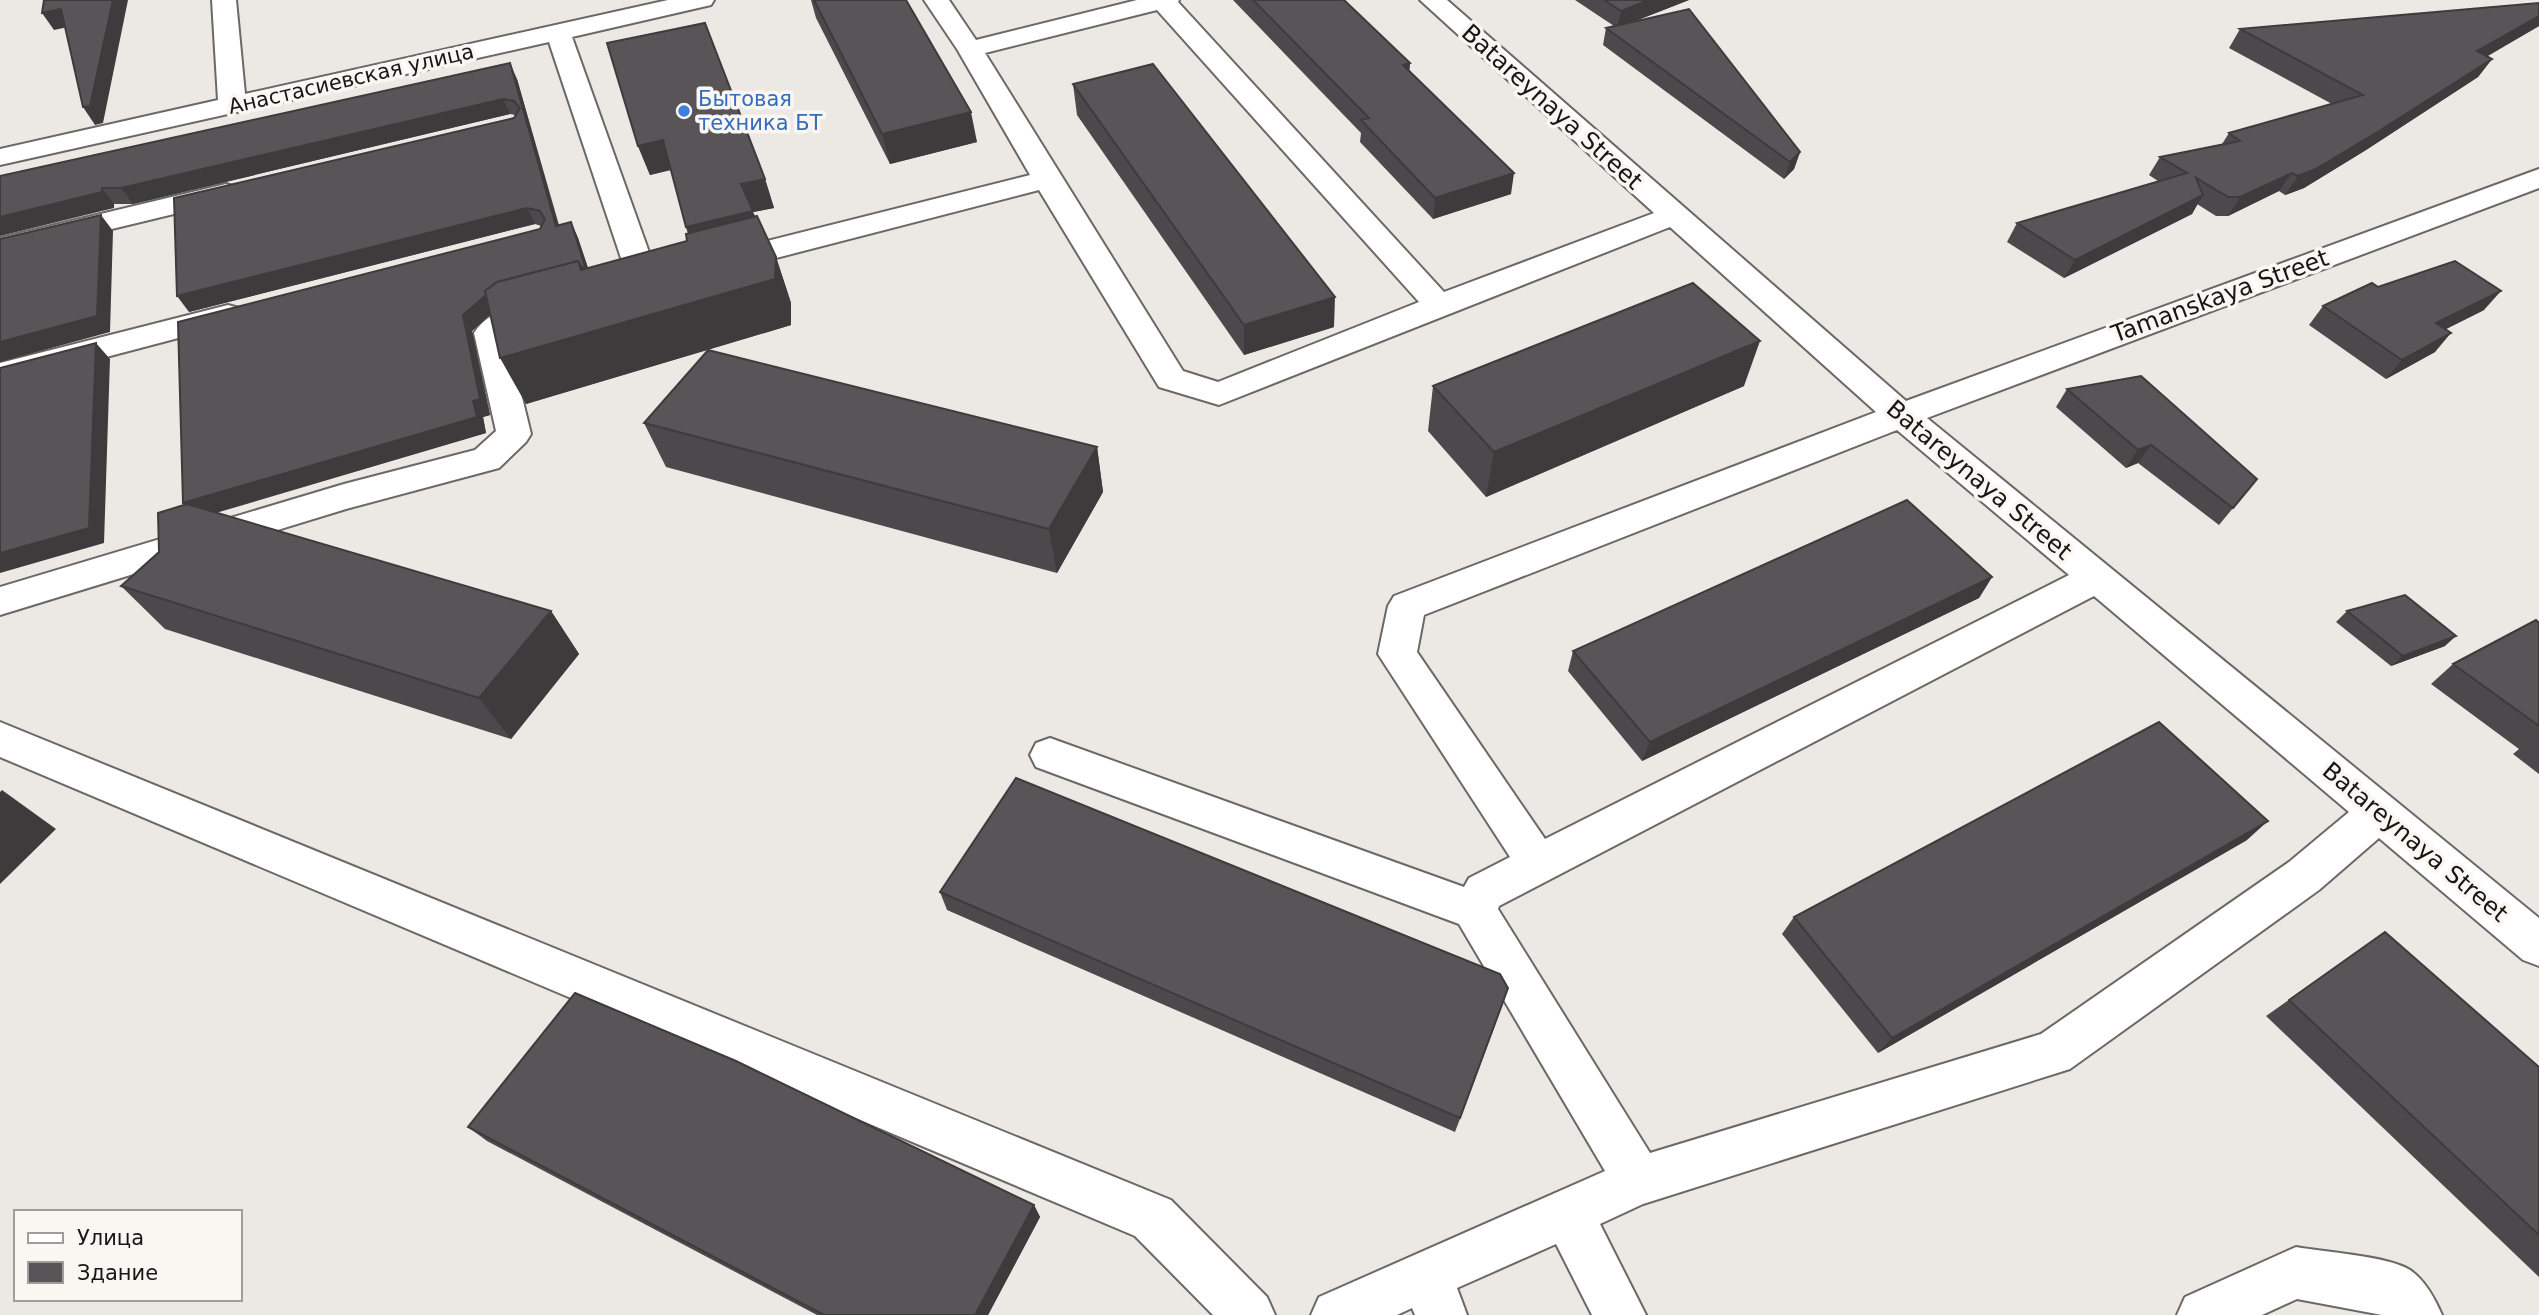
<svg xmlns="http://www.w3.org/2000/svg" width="2539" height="1315" font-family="'DejaVu Sans',sans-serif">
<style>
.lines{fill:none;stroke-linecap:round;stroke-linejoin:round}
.minor-casing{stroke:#6b6865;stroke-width:4}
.minor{fill:#fff;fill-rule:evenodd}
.wall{fill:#4d484b}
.shaded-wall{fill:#3e3b3d}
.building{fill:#595457;stroke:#3e3b3d;stroke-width:2}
.shop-dot{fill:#3f7fe0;stroke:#faf6f2;stroke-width:2.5}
.labels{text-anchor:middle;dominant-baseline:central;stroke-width:7;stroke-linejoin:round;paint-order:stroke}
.far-street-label{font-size:21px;fill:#171615;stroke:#faf6f2}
.far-shop-label{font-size:21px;fill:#366cbe;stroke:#faf6f2;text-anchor:start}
.street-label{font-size:24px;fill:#171615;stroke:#faf6f2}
</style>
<rect width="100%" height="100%" fill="#ece9e5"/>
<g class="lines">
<defs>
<path id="minor" d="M212,0H236L245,94L668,0H714L711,5L572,37L655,269L667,266L678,269L682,276L678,283L644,292L633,289L629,282L549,42L0,165V149L218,100Z
M924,0H949L976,40L1137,0H1179L1178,2L1444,292L1654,213L1420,0H1447L1906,401L2539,169V188L1927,418L2539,918V966L2523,960L2379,838L2319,890L2070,1069L1643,1204L1600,1224L1646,1315H1592L1556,1244L1457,1288L1467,1315H1415L1412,1308L1397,1315H1311L1319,1297L1605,1171L1459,924L1036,767L1030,755L1036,743L1050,738L1464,887L1469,878L1510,857L1378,654L1388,606L1394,596L1876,412L1670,227L1219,405L1159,387L1039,190L722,272L711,269L707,262L711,255L1030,175L957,49ZM1157,10L1419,302L1218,382L1183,371L985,53ZM1897,430L2069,575L1545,839L1417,652L1424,615ZM2094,596L2349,812L2289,862L2041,1034L1650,1153L1498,909L1499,906Z
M226,184L236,187L240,193L236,199L0,256V238Z
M540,299L551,302L556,309L551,316L520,325L507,336L531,434L526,442L499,468L346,509L0,615V587L344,484L475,450L496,431L474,333C489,310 515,305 540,299Z
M228,305L239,308L244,315L239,322L0,385V363Z
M0,722L1171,1200L1267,1297L1275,1315H1213L1135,1236L0,757Z
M2296,1247C2324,1252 2388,1256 2410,1270C2425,1280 2435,1299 2442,1315H2382L2297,1299L2262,1315H2177L2185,1297Z"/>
</defs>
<use href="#minor" class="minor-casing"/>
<use href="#minor" class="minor"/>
</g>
<path class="wall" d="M811,0H906L977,142L890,164L816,18Z
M1233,0H1344L1410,63L1409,71L1511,194L1433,219L1360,142L1361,133Z
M1575,0H1689L1633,22L1800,152L1794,169L1784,179L1603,45L1606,28L1614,26Z
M2539,3V26L2487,56L2492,59L2478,77L2366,150L2304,188L2285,195L2279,191L2228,216H2216L2197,204L2192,214L2064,278L2007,242L2017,223L2158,181L2149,175L2160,157L2222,144L2229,133L2332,104L2229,48L2240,29Z
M517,79L559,225L571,222L578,238L588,268L687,241L688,234L671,170L650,175L638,146L765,179L774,208L753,212L776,257L791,303V325L526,404L490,315L472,331L490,415L483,417L486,433L216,513L551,611L579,654L511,739L165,629L121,586L159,552L185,505L540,229L541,226L535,224L189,312L514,118L515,115L510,114L133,204H114V208L0,176Z
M1073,84L1334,327L1244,355L1077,115Z
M2378,287L2484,310L2446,329L2435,352L2386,379L2309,325L2323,306Z
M1433,386H1744L1486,497L1428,431Z
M2067,389L2257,479L2219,525L2138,463L2126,468L2056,407Z
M644,423L1097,447L1103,492L1057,573L666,467Z
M1992,577L1979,598L1642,761L1568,671L1573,651Z
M2347,611L2445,646L2391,666L2336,622Z
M2539,623V774L2513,754L2519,749L2431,684L2453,664Z
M2247,840L1878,1053L1782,934L1794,917Z
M940,892L1508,988L1455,1132L947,910Z
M2385,932L2539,1067V1277L2266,1016Z
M468,1127L1034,1205L1040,1217L988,1315H817L487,1141Z"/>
<path class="shaded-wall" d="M113,0H128L103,123L95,125L83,107Z
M1649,0H1689L1617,28L1621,11Z
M61,9L73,26L54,30L42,13Z
M2539,16V26L2464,70L2477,51Z
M2492,59L2478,77L2366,150L2304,188L2285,195L2298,176Z
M510,63L517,79L563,242L556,226Z
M1410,63L1408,85L1403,65Z
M503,99L510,114L133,204L121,188Z
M971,112L977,142L890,164L882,134Z
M663,140L674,169L650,175L638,146Z
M1800,152L1794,169L1784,179L1790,162Z
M1514,173L1511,194L1433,219L1435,198Z
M2292,173L2279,191L2228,216L2240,197Z
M765,179L774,208L753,212L763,239L697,256L686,227L741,184Z
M102,188L114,204V208L0,236V217Z
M2203,195L2192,214L2064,278L2075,260Z
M527,208L535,224L189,312L177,296Z
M101,215L113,231L110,332L0,362V342Z
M571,222L578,238L593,283L497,308L472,331L490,415L483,417L486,433L197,518L183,503L473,401L463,315Z
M776,257L791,303V325L526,404L500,358Z
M2501,291L2484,310L2420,342L2436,323Z
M1335,297L1334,327L1244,355V325Z
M2451,333L2435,352L2386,379L2402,360Z
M1760,341L1744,386L1486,497L1494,452Z
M96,343L110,359L104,543L0,573V553Z
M2151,445L2138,463L2126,468L2138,450Z
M1097,447L1103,492L1057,573L1049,529Z
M1992,577L1979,598L1642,761L1650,742Z
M551,611L579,654L511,739L479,698Z
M2456,636L2445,646L2391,666L2403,656Z
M2,790L56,829L0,884V792Z
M2268,821L2247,840L1878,1053L1892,1038Z
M1508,988L1503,1004L1455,1132L1460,1118Z
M1034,1205L1040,1217L988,1315H975Z"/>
<path class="building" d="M44,0H113L90,106L83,107L61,9L42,13Z
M814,0H906L971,112L882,134Z
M1253,0H1344L1410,63L1403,65L1514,173L1435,198L1361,120L1369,118Z
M1604,0H1649L1621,11Z
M2539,3V16L2477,51L2492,59L2379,131L2316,169L2298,176L2292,173L2240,197H2228L2196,178L2203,195L2075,260L2017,223L2187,173L2160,157L2240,141L2229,133L2363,95L2240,29Z
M1689,9L1800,152L1790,162L1606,28Z
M705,23L765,179L741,184L753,211L686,227L663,140L638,146L607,43Z
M510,63L556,226L571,222L585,267L582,268L578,261L497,282L485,291L486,295L463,315L480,399L473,401L477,417L183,503L178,322L540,229L545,219L540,211L527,208L177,296L174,198L514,118L520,108L514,101L503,99L121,188H102V192L0,217V176Z
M1153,64L1335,297L1244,325L1073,84Z
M101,215L97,316L0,342V239Z
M757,216L776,257L775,279L500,358L485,291L497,282L578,261L581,270L687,241L686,234Z
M2455,261L2501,291L2436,323L2451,333L2402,360L2323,306L2372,283L2378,287Z
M1693,283L1760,341L1494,452L1433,386Z
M96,343L89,528L0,553V368Z
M708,350L1097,447L1049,529L644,423Z
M2141,376L2257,479L2233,508L2151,445L2138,450L2067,389Z
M1907,500L1992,577L1650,742L1573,651Z
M187,504L551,611L479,698L121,586L159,552L158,513Z
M2405,595L2456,636L2403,656L2347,611Z
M2536,620L2539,623V726L2453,664Z
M2159,722L2268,821L1892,1038L1794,917Z
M1016,778L1500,974L1508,988L1460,1118L940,892Z
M2385,932L2539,1067V1235L2289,1000Z
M575,993L736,1061L1034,1205L975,1315H824L468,1127Z"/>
<circle class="shop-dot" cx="684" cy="111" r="7"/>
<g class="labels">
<g class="far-street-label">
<text transform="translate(351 79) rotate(-13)">Анастасиевская улица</text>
</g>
<g class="far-shop-label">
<text x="698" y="99">Бытовая<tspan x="698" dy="24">техника БТ</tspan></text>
</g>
<g class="street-label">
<text transform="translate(1552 107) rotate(42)">Batareynaya Street</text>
<text transform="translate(2220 296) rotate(-20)">Tamanskaya Street</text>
<text transform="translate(1979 480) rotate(40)">Batareynaya Street</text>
<text transform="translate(2415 842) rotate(40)">Batareynaya Street</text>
</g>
</g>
<rect x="14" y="1210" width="228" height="91" fill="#faf6f2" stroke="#9f9c9a" stroke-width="2"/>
<rect x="28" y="1233" width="35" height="10" fill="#ffffff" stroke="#9f9c9a" stroke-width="2"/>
<text x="77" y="1245" font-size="21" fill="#171615">Улица</text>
<rect x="28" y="1262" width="35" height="21" fill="#595457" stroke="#9f9c9a" stroke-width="2"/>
<text x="77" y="1280" font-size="21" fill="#171615">Здание</text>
</svg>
